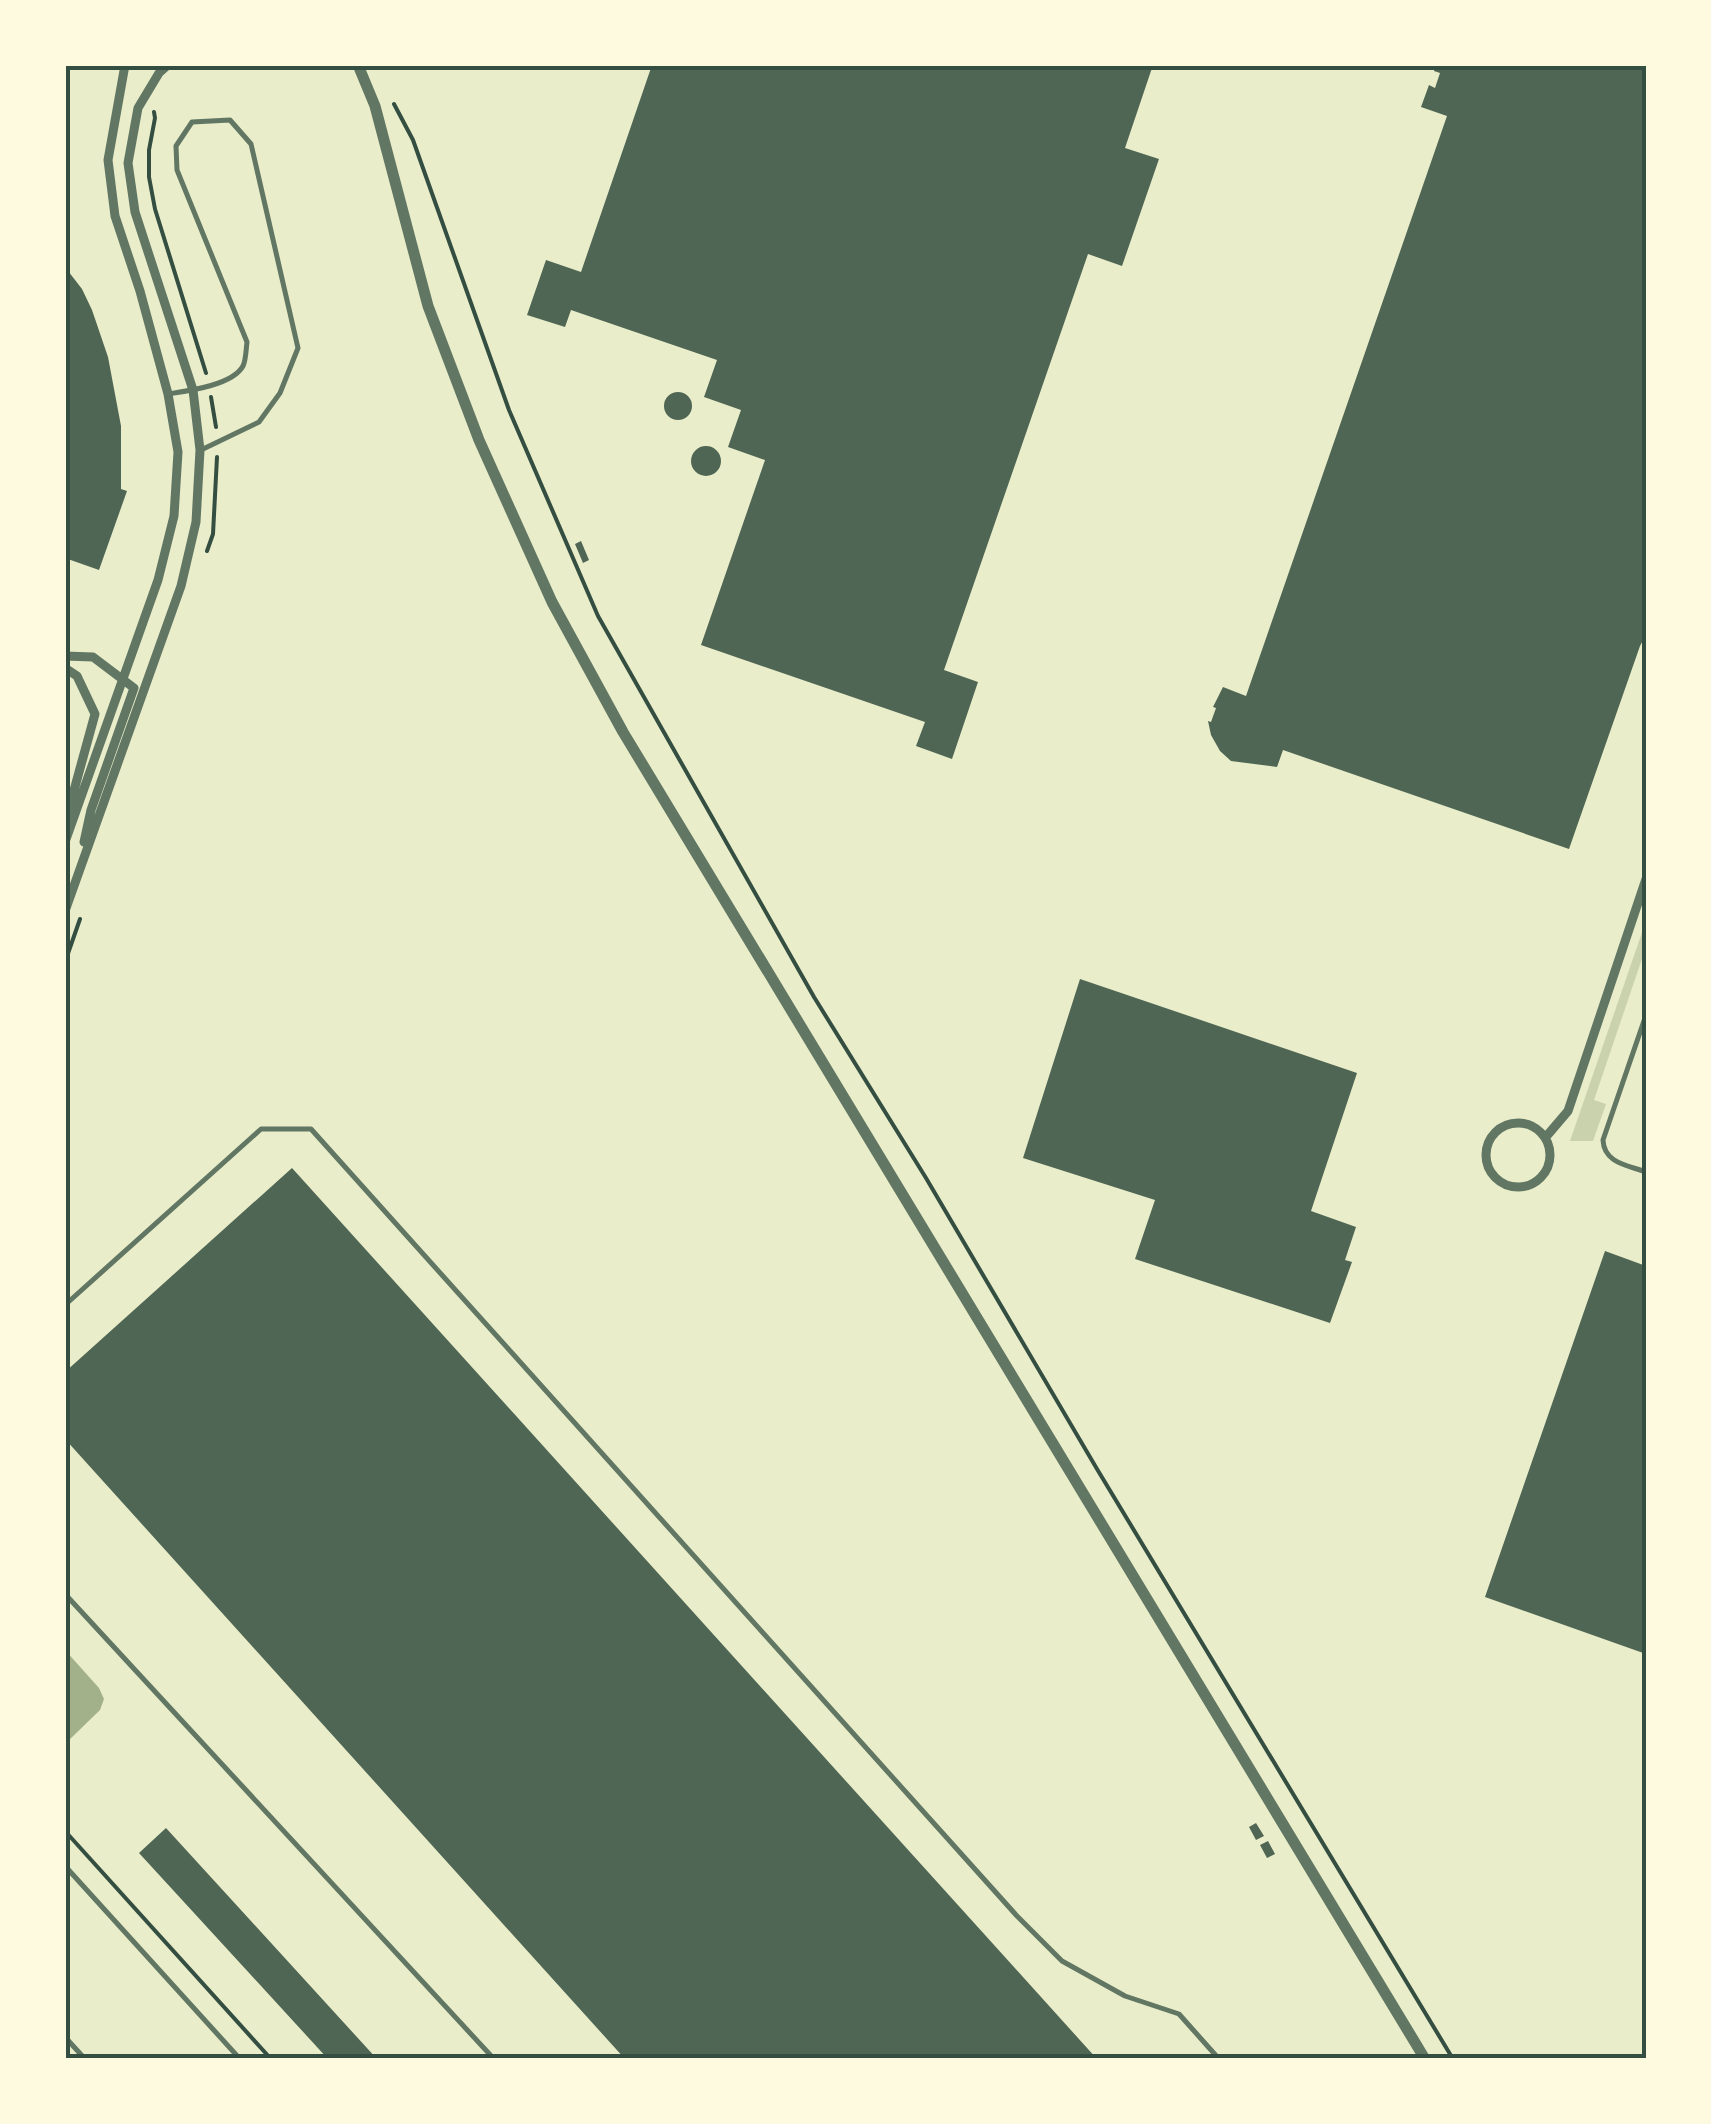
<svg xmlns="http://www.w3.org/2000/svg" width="1711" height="2124" font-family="'Source Serif 4',serif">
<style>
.green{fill:#cad2ad}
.water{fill:#a3b18a}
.building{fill:#4f6655}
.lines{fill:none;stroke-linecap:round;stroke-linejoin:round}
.path{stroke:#344e41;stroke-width:4}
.service{stroke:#617663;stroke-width:5}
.minor{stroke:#617663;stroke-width:9}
.tertiary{stroke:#617663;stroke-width:11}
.neatline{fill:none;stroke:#344e41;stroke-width:4}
</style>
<rect width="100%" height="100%" fill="#e9edc9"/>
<path class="green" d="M1646,921V947L1594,1100L1606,1104L1593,1141H1570Z"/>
<path class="water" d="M65,1650L99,1688L104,1699L100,1710L65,1744Z"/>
<path class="building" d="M652,65H1153L1125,148L1159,159L1122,266L1088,254L944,670L978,682L952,759L916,746L925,722L701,645L765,460L728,447L741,410L704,397L717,360L571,310L565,327L527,315L546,260L581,272Z
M1435,65H1646V635L1640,646L1569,849L1283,750L1277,767L1231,761L1220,751L1211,735L1208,721L1211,722L1216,708L1213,707L1223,687L1246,696L1447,116L1421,107L1429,85L1435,88L1440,73L1434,71Z
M65,267L82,289L92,310L108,357L121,426V489L127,491L99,570L65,558Z
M664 406a14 14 0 1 1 28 0a14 14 0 1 1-28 0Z
M691 461a15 15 0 1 1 30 0a15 15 0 1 1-30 0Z
M581,541L589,560L583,563L575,544Z
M1080,979L1357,1073L1311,1211L1356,1227L1345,1260L1352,1262L1330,1323L1135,1259L1155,1200L1023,1158Z
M292,1168L1097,2059H625L65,1439V1372Z
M1605,1251L1646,1266V1654L1485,1597Z
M1256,1823L1264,1836L1256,1840L1249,1827Z
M166,1828L377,2059H328L139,1853Z
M1268,1841L1275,1854L1267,1858L1260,1845Z"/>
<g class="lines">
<path class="path" d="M394,104L413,140L509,410L598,616L814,997L926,1178L1097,1469L1453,2059
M154,112L155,118L149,150V177L155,209L206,373
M211,397L216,427
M207,551L213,534L217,457
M65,962L80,919
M65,1831L271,2059"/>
<path class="service" d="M168,394C188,391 233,385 243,366C246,360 246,349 247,342L177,170L176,146L192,122L230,120L251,144L298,348L280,393L259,422L201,450
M1646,1015L1603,1140C1604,1163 1627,1165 1646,1172
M65,1305L261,1129H311L1017,1916L1062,1961L1125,1996L1179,2014L1219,2059
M65,1594L494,2059
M65,1866L240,2059
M65,2037L85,2059"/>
<path class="minor" d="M65,656L93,657L134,688L91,810L84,842
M65,668L77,676L95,714L65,823
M65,842L158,580L174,516L178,452L168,394L140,291L115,216L108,160L125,65
M65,911L181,586L196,522L200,450L193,390L135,212L128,163L138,108L159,73L168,65
M1486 1155a32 32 0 1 1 64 0a32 32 0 1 1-64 0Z
M1545,1138L1568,1111L1646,879"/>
<path class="tertiary" d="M358,65L375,106L428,306L479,440L552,602L623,732L1425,2059"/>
</g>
<rect width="1711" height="2124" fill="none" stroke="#fefae0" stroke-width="135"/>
<rect x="68" y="68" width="1576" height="1988" class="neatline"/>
</svg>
